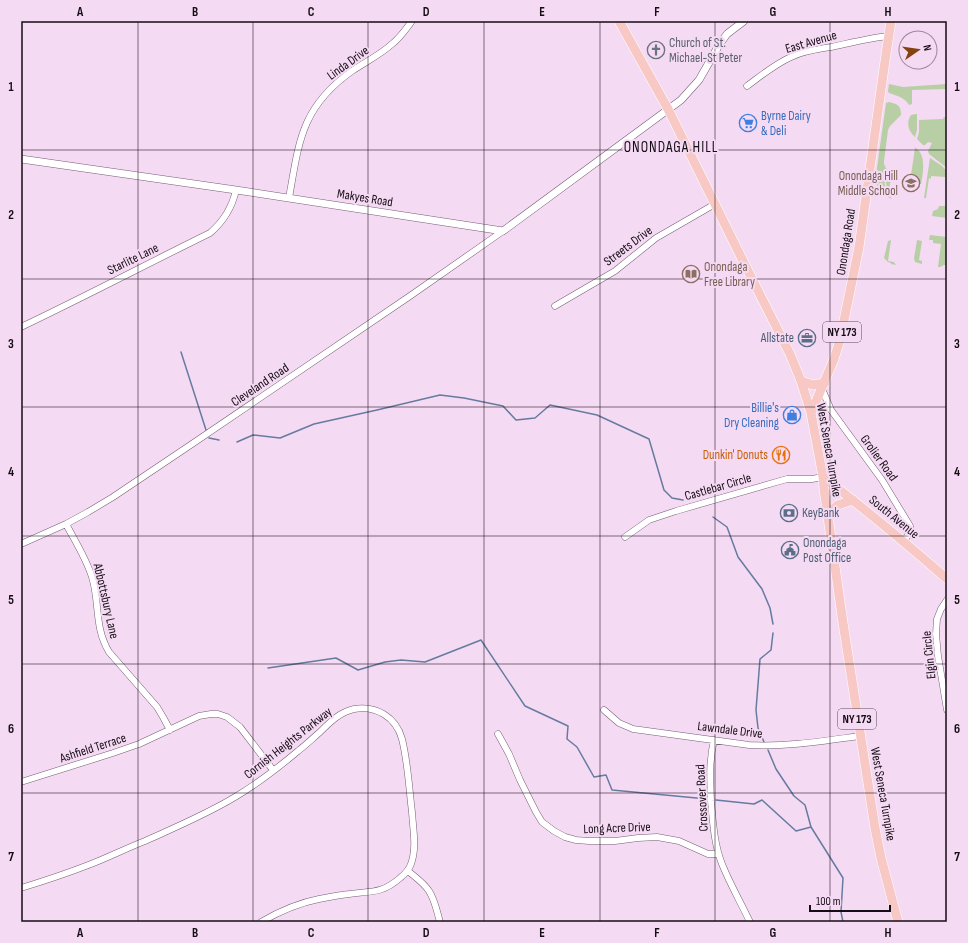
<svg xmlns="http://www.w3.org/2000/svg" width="968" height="943" font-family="'Sofia Sans Condensed',sans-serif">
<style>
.green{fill:#b8cea4}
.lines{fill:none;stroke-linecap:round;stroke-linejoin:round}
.stream{stroke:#667ba0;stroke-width:1.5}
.minor-casing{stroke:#755e74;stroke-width:7}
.tertiary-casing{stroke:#755e74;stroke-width:8}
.primary-casing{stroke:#fff;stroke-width:10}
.minor{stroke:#fff;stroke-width:6}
.tertiary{stroke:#fff;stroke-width:7}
.primary{stroke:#f8c8c5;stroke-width:9}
.grid{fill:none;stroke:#150d15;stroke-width:1;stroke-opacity:0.55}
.labels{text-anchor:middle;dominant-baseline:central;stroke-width:4;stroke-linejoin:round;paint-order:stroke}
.shield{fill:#f5daf3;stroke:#584a58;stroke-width:1}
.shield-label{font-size:12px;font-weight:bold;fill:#150d15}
.street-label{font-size:13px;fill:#150d15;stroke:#f5daf3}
.worship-label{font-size:13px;fill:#5b616d;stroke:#f5daf3;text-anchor:start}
.shop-label{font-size:13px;fill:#366cbe;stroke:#f5daf3;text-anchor:start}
.education-label{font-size:13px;fill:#785e54;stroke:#f5daf3;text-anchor:end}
.service-label{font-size:13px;fill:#4e5e75;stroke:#f5daf3;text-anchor:start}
.food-label{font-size:13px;fill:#c56008;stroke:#f5daf3;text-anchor:end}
.quarter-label{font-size:15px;letter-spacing:1px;fill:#150d15;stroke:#f5daf3}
.neatline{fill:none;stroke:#150d15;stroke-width:1.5}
.grid-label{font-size:13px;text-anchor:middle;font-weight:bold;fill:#150d15}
</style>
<rect width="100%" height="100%" fill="#f5daf3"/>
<path class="green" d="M889,84L903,87L947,84V89L912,90V104L909,105C905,98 898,96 889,93L888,91Z
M889,102C897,104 901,105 901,115L890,126L888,130L884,161V164L887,171C882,179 886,187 886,195L880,189L875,182L886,103Z
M916,114H917V130L915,137C908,131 906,122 911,115Z
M947,116V119H945L947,121V168L929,154L928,151L932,143L928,142L925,145H923L917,139L919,132V120L943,119V118Z
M914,147C927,153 923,173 921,184L910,182L915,148Z
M930,158L942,166L947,171V178L946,177L931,176V179L929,178L926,198H924Z
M887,174H888L893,181L890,183L889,195L892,199L888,197C888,189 884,182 887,174Z
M939,206H946L947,207V218L932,216L933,211L938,209Z
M930,235L947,237V265H944L940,267H938L941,244L933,243V240H929Z
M891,240L888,261L894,262L896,265L891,264V263L888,262L884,258L888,241Z
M917,240L922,241L919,260L922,261V264L915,262L914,258Z"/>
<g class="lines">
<path class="stream" d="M181,352L206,430
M209,438L219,440
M237,442L253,435L280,438L314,424L377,410L440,395L464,398L503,406L516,420L535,418L550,405L597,415L649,439L664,490L672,498L683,500
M713,517L727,527L738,557L762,589L770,608L773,624
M268,668L336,658L358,670L385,662L401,660L425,662L481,640L525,706L568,726L567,739L577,747L594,777L606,775L612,790L707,799
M764,742L758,728L756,710L760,659L771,650L773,633
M768,750L776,769L794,796L805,805L811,827L843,878L841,912L843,922
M716,800L754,804L762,800L796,831L811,827"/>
<defs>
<path id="minor" d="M747,86C762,75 775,64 791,57C803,51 818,49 831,47C850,43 869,38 889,36
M289,198C299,142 301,107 352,71C365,62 380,55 392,44C400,38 406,29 412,21
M555,306L615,271L656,238L715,204
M21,327C84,297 147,264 210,233C224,221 232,208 236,190
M822,389L831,410L882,480L910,526V532L904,541
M66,524C75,541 86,558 92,577C100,603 94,627 109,652L157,707L163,717L170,730
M625,537L649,520L676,511L787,479H812L823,477
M21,544L66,524L88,512L113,497L189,446L410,296L503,231
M947,600L941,609L937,619L936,634L938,656L947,710
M604,710L619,723L633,729L749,745C787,747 823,741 860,736
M498,734L509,754L520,780L536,812L542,822L554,831L565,837L576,840L589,841H615L638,838L657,837L679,841L708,854H718
M714,740C709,761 710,779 711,801C713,822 714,844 722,864C730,884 741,903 750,922
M21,782L113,753L139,744L199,716L211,714H218L227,717L240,727L273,770
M408,871C415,877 424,883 429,891C435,900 437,912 440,922
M21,888C44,881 68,873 91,864C109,857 127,848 145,841C176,827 207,814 235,797C257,784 279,767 298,751C306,745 313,738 320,732C330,722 340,712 354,709C376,705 396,717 402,739C408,763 409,788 412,812C413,829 417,848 411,864C409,870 405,874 400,878C382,894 370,891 349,894C339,895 329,897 319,899C298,903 280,911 261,922"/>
<path id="tertiary" d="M21,159L236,190L503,231L681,100L699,80L719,45L727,34L744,21"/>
<path id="primary" d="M619,21L668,109L747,269L790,354L801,381L811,413L823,477L824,489L843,623L875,828L881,858L898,922
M801,381L813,385L825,383
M811,413L834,359L840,340L859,247L885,61L891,21
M823,477C866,510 907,544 947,579
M827,514L838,505L853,500"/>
</defs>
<use href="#minor" class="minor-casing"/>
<use href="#tertiary" class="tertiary-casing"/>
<use href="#primary" class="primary-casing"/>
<use href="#minor" class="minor"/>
<use href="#tertiary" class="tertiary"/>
<use href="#primary" class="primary"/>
</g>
<path class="grid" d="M138,21V922M253,21V922M368,21V922M484,21V922M600,21V922M715,21V922M830,21V922M21,150H947M21,279H947M21,407H947M21,536H947M21,664H947M21,793H947"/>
<defs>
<symbol id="church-ring" viewBox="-11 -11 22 22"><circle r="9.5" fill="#f5daf3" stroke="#6b7280" stroke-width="1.5"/><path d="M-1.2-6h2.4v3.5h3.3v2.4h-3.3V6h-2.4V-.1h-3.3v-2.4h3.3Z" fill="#6b7280"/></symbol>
<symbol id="supermarket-ring" viewBox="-11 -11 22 22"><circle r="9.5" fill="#f5daf3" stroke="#3f7fe0" stroke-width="1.5"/><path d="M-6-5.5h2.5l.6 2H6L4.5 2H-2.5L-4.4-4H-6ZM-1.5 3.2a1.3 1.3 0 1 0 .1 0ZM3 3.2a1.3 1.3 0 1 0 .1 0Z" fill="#3f7fe0"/></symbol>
<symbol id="school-ring" viewBox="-11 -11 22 22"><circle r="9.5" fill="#f5daf3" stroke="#8d6e63" stroke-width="1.5"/><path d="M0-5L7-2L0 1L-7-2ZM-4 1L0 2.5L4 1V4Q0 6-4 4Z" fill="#8d6e63"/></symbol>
<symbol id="library-ring" viewBox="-11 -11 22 22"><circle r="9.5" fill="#f5daf3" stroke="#8d6e63" stroke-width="1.5"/><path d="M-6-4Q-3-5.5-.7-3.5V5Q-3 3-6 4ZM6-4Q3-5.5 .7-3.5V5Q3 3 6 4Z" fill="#8d6e63"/></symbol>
<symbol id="office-ring" viewBox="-11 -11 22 22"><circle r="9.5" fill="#f5daf3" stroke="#5c6f8a" stroke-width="1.5"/><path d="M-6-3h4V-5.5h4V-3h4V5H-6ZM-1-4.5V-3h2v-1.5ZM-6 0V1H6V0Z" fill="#5c6f8a"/></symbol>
<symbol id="shop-ring" viewBox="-11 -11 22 22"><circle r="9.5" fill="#f5daf3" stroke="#3f7fe0" stroke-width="1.5"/><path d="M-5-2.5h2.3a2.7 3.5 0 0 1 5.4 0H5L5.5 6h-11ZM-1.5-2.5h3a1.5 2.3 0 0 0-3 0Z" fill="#3f7fe0"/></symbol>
<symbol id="restaurant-ring" viewBox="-11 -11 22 22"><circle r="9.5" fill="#f5daf3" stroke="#e8710a" stroke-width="1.5"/><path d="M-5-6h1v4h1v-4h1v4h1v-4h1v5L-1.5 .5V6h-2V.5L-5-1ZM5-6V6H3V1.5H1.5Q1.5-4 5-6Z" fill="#e8710a"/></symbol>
<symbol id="bank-ring" viewBox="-11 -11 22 22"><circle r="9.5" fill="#f5daf3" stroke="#5c6f8a" stroke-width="1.5"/><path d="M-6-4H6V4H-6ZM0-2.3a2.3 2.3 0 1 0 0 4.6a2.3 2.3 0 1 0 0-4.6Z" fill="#5c6f8a"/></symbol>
<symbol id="civic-ring" viewBox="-11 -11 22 22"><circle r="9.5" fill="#f5daf3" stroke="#5c6f8a" stroke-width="1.5"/><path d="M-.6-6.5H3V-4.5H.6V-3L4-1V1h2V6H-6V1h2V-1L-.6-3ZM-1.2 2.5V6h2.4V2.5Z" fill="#5c6f8a"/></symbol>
</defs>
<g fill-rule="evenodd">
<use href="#church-ring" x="646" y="40" width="20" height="20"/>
<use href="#supermarket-ring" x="738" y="113" width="20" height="20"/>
<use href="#school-ring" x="901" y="173" width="20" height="20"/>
<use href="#library-ring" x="681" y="264" width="20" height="20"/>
<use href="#office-ring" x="797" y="328" width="20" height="20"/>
<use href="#shop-ring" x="782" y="405" width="20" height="20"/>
<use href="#restaurant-ring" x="771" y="445" width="20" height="20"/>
<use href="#bank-ring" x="779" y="503" width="20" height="20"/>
<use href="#civic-ring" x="780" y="540" width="20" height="20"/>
</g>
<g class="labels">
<g class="shield">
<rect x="823" y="322" width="38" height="20" rx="3"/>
<rect x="838" y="709" width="38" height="20" rx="3"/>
</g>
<g class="shield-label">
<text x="842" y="332">NY 173</text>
<text x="857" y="719">NY 173</text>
</g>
<g class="street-label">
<text transform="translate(811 42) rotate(-16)">East Avenue</text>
<text transform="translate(348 63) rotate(-36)">Linda Drive</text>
<text transform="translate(365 198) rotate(9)">Makyes Road</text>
<text transform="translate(846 242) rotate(-81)">Onondaga Road</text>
<text transform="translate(628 246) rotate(-37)">Streets Drive</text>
<text transform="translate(133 259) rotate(-26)">Starlite Lane</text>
<text transform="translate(260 385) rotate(-34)">Cleveland Road</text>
<text transform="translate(829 450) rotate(80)">West Seneca Turnpike</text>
<text transform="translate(879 458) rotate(54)">Grolier Road</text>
<text transform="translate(718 487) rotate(-16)">Castlebar Circle</text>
<text transform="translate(894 517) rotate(39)">South Avenue</text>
<text transform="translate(106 601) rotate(77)">Abbottsbury Lane</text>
<text transform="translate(929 655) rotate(-96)">Elgin Circle</text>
<text transform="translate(730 730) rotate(7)">Lawndale Drive</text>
<text transform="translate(288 743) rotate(-38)">Cornish Heights Parkway</text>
<text transform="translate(93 748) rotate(-18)">Ashfield Terrace</text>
<text transform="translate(883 794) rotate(80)">West Seneca Turnpike</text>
<text transform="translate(702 798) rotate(-93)">Crossover Road</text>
<text transform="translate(617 828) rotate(-2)">Long Acre Drive</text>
</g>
<g class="worship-label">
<text x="669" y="43">Church of St.<tspan x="669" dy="15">Michael-St Peter</tspan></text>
</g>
<g class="shop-label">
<text x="761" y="116">Byrne Dairy<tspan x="761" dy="15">&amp; Deli</tspan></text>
<text x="779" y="408" text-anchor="end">Billie's<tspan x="779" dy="15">Dry Cleaning</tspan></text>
</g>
<g class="education-label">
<text x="898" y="176">Onondaga Hill<tspan x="898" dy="15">Middle School</tspan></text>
<text x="704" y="267" text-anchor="start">Onondaga<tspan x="704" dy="15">Free Library</tspan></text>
</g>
<g class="service-label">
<text x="794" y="338" text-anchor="end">Allstate</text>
<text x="802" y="513">KeyBank</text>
<text x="803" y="543">Onondaga<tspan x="803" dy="15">Post Office</tspan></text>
</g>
<g class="food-label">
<text x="768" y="455">Dunkin' Donuts</text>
</g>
<g class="quarter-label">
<text x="671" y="147">ONONDAGA HILL</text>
</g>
</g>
<rect width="968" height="943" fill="none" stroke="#f5daf3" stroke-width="44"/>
<g transform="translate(918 50) rotate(77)"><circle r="19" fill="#f5daf3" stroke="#9b889a"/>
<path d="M0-3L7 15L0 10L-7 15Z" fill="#84420f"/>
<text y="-6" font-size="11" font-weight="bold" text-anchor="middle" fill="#150d15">N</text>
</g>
<path d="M810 905v6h80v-6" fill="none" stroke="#150d15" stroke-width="2"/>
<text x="816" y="905" font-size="12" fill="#150d15" stroke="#f5daf3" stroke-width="3" paint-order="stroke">100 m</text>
<rect x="22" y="22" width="924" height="899" class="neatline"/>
<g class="grid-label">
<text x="80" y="16">A</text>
<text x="195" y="16">B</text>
<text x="311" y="16">C</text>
<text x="426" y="16">D</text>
<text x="542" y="16">E</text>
<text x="657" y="16">F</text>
<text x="773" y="16">G</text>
<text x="888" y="16">H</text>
<text x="11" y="91">1</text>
<text x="957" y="91">1</text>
<text x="11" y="219">2</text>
<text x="957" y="219">2</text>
<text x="11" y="348">3</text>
<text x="957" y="348">3</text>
<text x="11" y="476">4</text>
<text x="957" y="476">4</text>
<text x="11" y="604">5</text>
<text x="957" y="604">5</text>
<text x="11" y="733">6</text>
<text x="957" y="733">6</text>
<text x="11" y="861">7</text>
<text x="957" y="861">7</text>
<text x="80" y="937">A</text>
<text x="195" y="937">B</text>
<text x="311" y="937">C</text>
<text x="426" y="937">D</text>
<text x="542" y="937">E</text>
<text x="657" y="937">F</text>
<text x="773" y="937">G</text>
<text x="888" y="937">H</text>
</g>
</svg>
